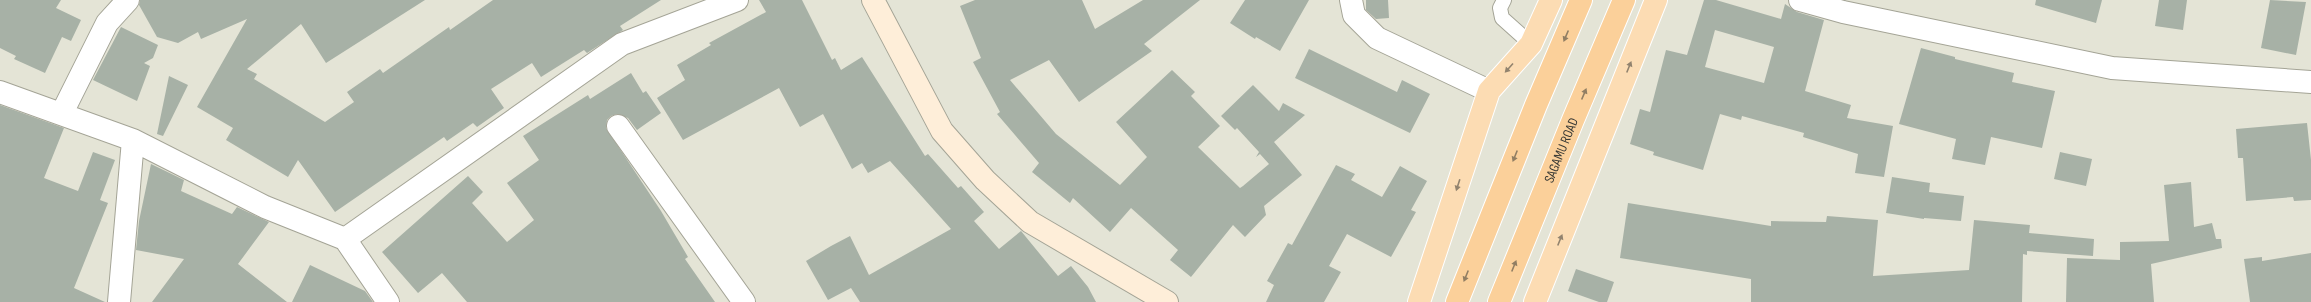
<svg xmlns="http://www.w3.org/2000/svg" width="2311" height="302" font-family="'Sofia Sans Condensed',sans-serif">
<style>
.building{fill:#a7b1a6;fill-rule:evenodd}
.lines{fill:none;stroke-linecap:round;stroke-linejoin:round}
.service-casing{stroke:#a4a496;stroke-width:16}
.minor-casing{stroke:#a4a496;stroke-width:24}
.secondary-casing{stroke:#a4a496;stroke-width:24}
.primary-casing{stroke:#fff;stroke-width:24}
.trunk-casing{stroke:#fff;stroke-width:24}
.service{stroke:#fff;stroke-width:14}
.minor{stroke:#fff;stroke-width:22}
.secondary{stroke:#feeed9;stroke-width:22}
.primary{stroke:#fcdcb3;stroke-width:22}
.trunk{stroke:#fbd09a;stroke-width:22}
.oneway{fill:#917e63}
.oneway2{fill:#92836e}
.labels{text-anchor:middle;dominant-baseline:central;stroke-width:3.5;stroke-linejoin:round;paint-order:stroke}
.street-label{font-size:14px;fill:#3b3b36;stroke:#fff}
</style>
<rect width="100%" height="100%" fill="#e4e4d6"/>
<path class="building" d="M0,0H61L56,8L81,20L71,41L62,37L45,73L14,59L16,56L0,48Z
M140,0H425L326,63L301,24L247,69L257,74L254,79L325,122L354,102L347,92L380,69L383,73L449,27L450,30L493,0H661L620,26L623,30L587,53L584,50L541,77L532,63L491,89L504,108L477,127L473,123L447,141L444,137L335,212L298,160L288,177L226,140L233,128L197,107L247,19L201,39L198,32L178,43L157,37L139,5Z
M759,0H802L832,60L835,58L841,70L862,57L925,156L928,154L958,188L961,186L984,212L974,221L999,249L1021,231L1058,276L1071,266L1088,287L1096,302H860L851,288L828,300L806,261L831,246L850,236L869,275L951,229L890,161L868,173L862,163L852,169L823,114L800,127L779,88L683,140L657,98L685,80L677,65L711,45L709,43L766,12Z
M975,0H1082L1095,29L1143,0H1200L1144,44L1152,51L1079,102L1049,60L1010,80L1056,134L1120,185L1147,157L1116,122L1172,70L1195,92L1191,96L1220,126L1198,147L1240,188L1243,186L1269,164L1260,154L1256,157L1259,152L1237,128L1235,130L1221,116L1253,85L1279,111L1283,103L1305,115L1274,142L1302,175L1264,206L1266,215L1245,237L1233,225L1191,277L1170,260L1178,250L1131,208L1110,232L1073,198L1070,203L1032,172L1039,163L997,114L1000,112L973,62L981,58L960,6Z
M1245,0H1309L1280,51L1256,37L1255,39L1230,23Z
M1366,0H1388L1389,18L1376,19L1366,10Z
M1704,0H1716L1781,19L1785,4L1797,12L1824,20L1805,91L1851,105L1847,118L1893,126L1884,177L1855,173L1858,154L1803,137L1804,133L1742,116L1741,120L1720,114L1703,170L1653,155L1654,152L1630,144L1640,109L1650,112L1666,50L1687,55ZM1715,30L1774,47L1764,83L1705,67Z
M2036,0H2102L2096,23L2035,5Z
M2159,0H2187L2183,30L2155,26Z
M2270,0L2306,2L2296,55L2261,48Z
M121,27L158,45L153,58L144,63L150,66L137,101L93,80Z
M1921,48L1955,57V59L2014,73L2012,82L2055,91L2042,148L1991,137L1985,165L1952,159L1956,139L1899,124Z
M1309,49L1397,92L1402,80L1430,94L1410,133L1295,78Z
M631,73L643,93L646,91L661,113L637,130L628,118L617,114L611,116L607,120L606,128L661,211L688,257L685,259L715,302H467L442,273L418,293L382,252L468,176L483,192L472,203L507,242L534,220L507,183L539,160L523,136L588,95L590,99Z
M169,76L188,85L163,136L157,134Z
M0,105L64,128L44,178L78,191L93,152L115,160L100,200L108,203L74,288L105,302H0Z
M2307,123L2311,160V200L2294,201L2293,197L2246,201L2243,158H2238L2236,129Z
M2060,152L2092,159L2086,186L2054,179Z
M151,164L184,180L181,191L232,214L237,207L269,222L238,264L287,302H152L184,259L136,250L139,221Z
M1336,165L1355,174L1351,180L1382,197L1400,166L1427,181L1411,210L1416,212L1391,257L1347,234L1329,266L1341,272L1324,302H1266L1274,285L1267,281L1288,243L1292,245Z
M1892,177L1930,183L1929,192L1964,196L1961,221L1924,218V219L1886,213Z
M2191,182L2194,227L2212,223L2216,239H2221L2222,248L2151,264L2154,302H2066L2067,258L2120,260V242L2169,241L2164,185Z
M1628,203L1771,226V221L1826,222L1827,216L1878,220L1873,276L1969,270L1974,220L2030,225L2029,233L2094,239L2093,256L2027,251V255L2023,254L2022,302H1751V279L1620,258Z
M2311,253V302H2250L2244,259L2262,257V261Z
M310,265L365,291L373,302H292Z
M1576,269L1614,282L1607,302H1599L1568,291Z"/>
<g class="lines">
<defs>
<path id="service" d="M1504,0L1500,8L1502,18L1531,44"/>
<path id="minor" d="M1351,0L1354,15L1377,38L1489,91
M1800,0L1843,12L2112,68L2311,82
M0,92L133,140L265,207L345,239L388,302
M62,113L107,23L128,0
M618,126L744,302
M345,239L622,44L737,0
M119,302L133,140"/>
<path id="secondary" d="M873,0L942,131L985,180L1030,222L1167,302"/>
<path id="primary" d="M1419,302L1489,91L1531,44L1551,0
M1535,302L1656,0"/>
<g id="trunk">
<path d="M1457,302L1536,105L1581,0"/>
<path id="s1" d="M1499,302L1573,120L1624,0"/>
</g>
</defs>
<use href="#service" class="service-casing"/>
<use href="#minor" class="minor-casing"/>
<use href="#secondary" class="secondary-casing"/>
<use href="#primary" class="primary-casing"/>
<use href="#trunk" class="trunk-casing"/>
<use href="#service" class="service"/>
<use href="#minor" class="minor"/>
<use href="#secondary" class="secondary"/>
<use href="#primary" class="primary"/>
<use href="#trunk" class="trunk"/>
</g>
<defs><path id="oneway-solid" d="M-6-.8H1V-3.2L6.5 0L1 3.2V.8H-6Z"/></defs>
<g class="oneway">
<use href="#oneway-solid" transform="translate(1566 36) rotate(113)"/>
<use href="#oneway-solid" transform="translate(1584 94) rotate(-67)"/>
<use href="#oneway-solid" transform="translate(1515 156) rotate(112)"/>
<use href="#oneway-solid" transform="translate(1514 266) rotate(-68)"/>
<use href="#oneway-solid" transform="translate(1466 276) rotate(112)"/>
</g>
<g class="oneway2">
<use href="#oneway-solid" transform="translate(1629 67) rotate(-68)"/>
<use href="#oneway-solid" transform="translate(1509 68) rotate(132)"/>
<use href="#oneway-solid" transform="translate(1458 185) rotate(108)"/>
<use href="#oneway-solid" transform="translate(1560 240) rotate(-68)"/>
</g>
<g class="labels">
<g class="street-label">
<text stroke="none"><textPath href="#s1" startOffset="164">SAGAMU ROAD</textPath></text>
</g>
</g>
</svg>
